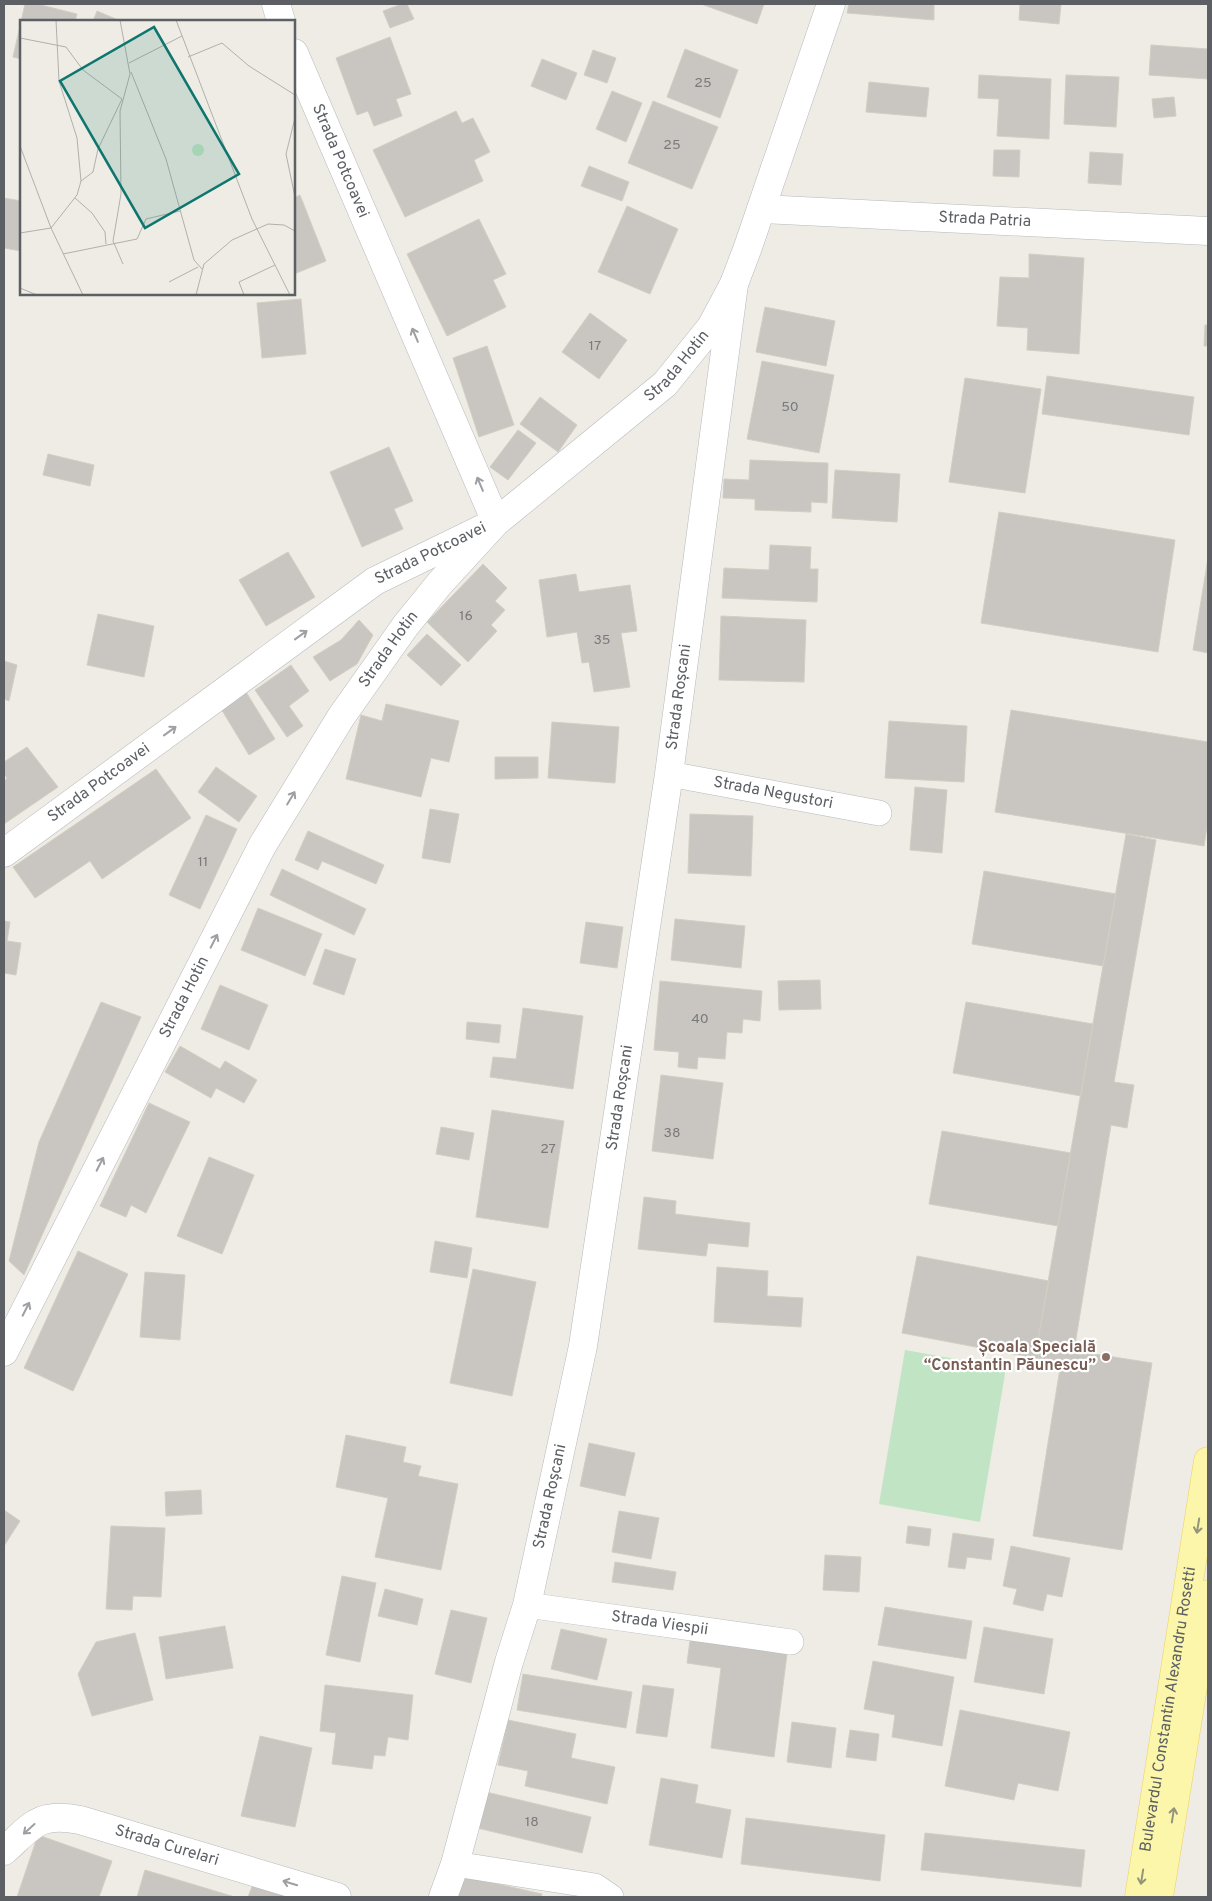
<svg xmlns="http://www.w3.org/2000/svg" width="1212" height="1901" font-family="Overpass,sans-serif">
<style>
.green{fill:#c1e5c4}
.building{fill:#c9c6c1;stroke:#d2cec2}
.lines{fill:none;stroke-linecap:round;stroke-linejoin:round}
.lane-casing{stroke:#b6b9bd;stroke-width:26}
.street-casing{stroke:#b6b9bd;stroke-width:29}
.primary-casing{stroke:#edd05e;stroke-width:29}
.lane{stroke:#fff;stroke-width:25}
.street{stroke:#fff;stroke-width:28}
.primary{stroke:#fcf6aa;stroke-width:28}
.oneway{stroke:#9d9fa2}
.oneway2{stroke:#94947c}
.education-dot{fill:#8d6e63;stroke:#fff;stroke-width:2}
.labels{text-anchor:middle;dominant-baseline:central;stroke-width:4.5;stroke-linejoin:round;paint-order:stroke}
.number-label{font-size:14px;fill:#77797b}
.street-label{font-size:16px;fill:#5c5f64;stroke:#fff}
.education-label{font-size:16px;font-weight:bold;fill:#785e54;stroke:#fff;text-anchor:end}
.inset-road{fill:none;stroke:#b0b0ad;stroke-width:1}
.view{fill:#0f766e;fill-opacity:0.15;stroke:#0f766e;stroke-width:2.5}
.inset-edge{fill:none;stroke:#5c5f64;stroke-width:2.5}
</style>
<rect width="100%" height="100%" fill="#eeece4"/>
<path class="green" d="M905,1350L1006,1368L980,1522L879,1504Z"/>
<path class="building" d="M25,4H37L77,14L75,21H21V59L13,57Z
M402,4H407L414,19L390,28L383,11Z
M701,4H764L757,24Z
M849,4H934V20L847,13Z
M1020,4H1061L1059,24L1019,20Z
M97,11L118,20L117,21H93Z
M390,37L411,94L396,99L402,116L374,126L368,111L357,115L336,58Z
M1151,45L1208,49V79L1149,75Z
M685,49L738,70L720,118L667,97Z
M593,50L616,58L607,83L584,75Z
M542,59L577,73L566,100L531,86Z
M979,75L1051,79L1049,139L997,136L999,99L978,98Z
M1066,75L1119,77L1116,127L1064,124Z
M869,82L929,88L926,117L866,112Z
M612,91L642,103L626,142L596,129Z
M1174,97L1176,116L1154,118L1152,99Z
M653,101L718,127L692,189L628,163Z
M456,111L462,123L473,118L490,152L474,160L483,181L405,217L373,150Z
M994,150H1020L1019,177L993,176Z
M1090,152L1123,154L1121,185L1088,183Z
M589,166L629,182L622,201L581,186Z
M300,195L326,261L294,274V198Z
M4,198L21,201V251L4,248Z
M627,206L678,229L650,294L598,272Z
M479,219L506,274L493,280L506,307L447,336L407,254Z
M1029,254L1084,258L1079,354L1027,350L1028,328L997,326L1000,277L1029,278Z
M301,299L306,354L262,358L257,303Z
M765,307L835,321L826,366L756,352Z
M590,313L627,340L599,379L562,352Z
M1205,325H1208V346H1204Z
M487,346L514,425L479,437L453,358Z
M762,361L834,375L819,453L747,439Z
M1047,376L1194,397L1189,435L1042,414Z
M965,378L1041,389L1025,493L949,482Z
M540,397L577,425L558,452L520,424Z
M518,430L536,443L508,480L490,467Z
M389,447L413,501L394,509L403,529L362,547L330,472Z
M48,454L94,465L90,486L43,475Z
M750,460L828,463L827,503L811,502V512L755,510V499L723,498L724,479L749,480Z
M835,470L900,474L897,522L832,518Z
M999,512L1175,540L1158,652L981,623Z
M770,545L811,547L810,569H818L817,602L722,598L724,568L769,570Z
M288,552L315,597L266,626L239,580Z
M1208,558V653L1193,650Z
M483,564L507,588L495,601L505,610L491,625L497,631L468,662L427,622Z
M576,574L579,592L630,585L637,631L621,633L630,687L594,692L589,662L582,663L577,632L547,637L539,580Z
M98,614L154,626L144,677L87,665Z
M721,616L806,620L804,682L719,680Z
M359,620L373,635L357,664L330,681L313,657L341,640Z
M427,634L461,665L441,686L407,655Z
M4,661L17,665L9,701L4,699Z
M291,665L309,691L289,706L303,726L287,737L255,690Z
M243,687L275,739L249,755L217,702Z
M386,704L459,721L449,762L431,758L421,797L346,779L361,715L382,721Z
M1011,710L1208,742V821L1204,846L995,812Z
M889,721L967,726L964,782L885,778Z
M552,722L619,727L615,783L548,778Z
M27,747L58,787L4,824V782L7,778L4,774V762Z
M495,757H538V778L495,779Z
M216,767L257,796L239,822L198,792Z
M156,769L191,818L102,879L90,861L35,898L13,867Z
M915,787L947,790L942,853L910,850Z
M430,809L459,814L450,863L422,858Z
M690,814L753,816L751,876L688,873Z
M206,815L237,829L200,909L169,895Z
M308,831L384,865L376,884L322,861L318,870L295,860Z
M1126,834L1156,840L1114,1082L1134,1085L1127,1128L1111,1125L1074,1351L1037,1345Z
M282,869L366,909L354,935L270,895Z
M984,871L1116,894L1103,966L972,944Z
M258,908L322,934L305,976L241,950Z
M675,919L745,926L741,968L671,960Z
M4,921L10,922L7,941L21,943L16,975L4,973Z
M586,922L623,927L617,968L580,963Z
M325,949L356,959L344,995L313,984Z
M820,980L821,1009L779,1010L778,981Z
M660,981L762,991L760,1021L743,1019L742,1033L727,1032L725,1059L698,1057L697,1069L678,1067L679,1052L654,1050Z
M220,985L268,1005L249,1050L201,1029Z
M101,1002L141,1017L24,1275L9,1261L39,1142Z
M966,1002L1093,1024L1081,1096L953,1073Z
M523,1008L583,1016L573,1089L490,1077L493,1057L516,1059Z
M467,1022L501,1025L499,1043L466,1039Z
M180,1046L220,1069L225,1061L257,1080L244,1103L216,1088L211,1098L165,1072Z
M661,1075L723,1083L713,1159L652,1151Z
M149,1103L190,1122L146,1213L131,1205L126,1217L100,1206Z
M492,1110L564,1121L548,1228L476,1217Z
M441,1127L474,1133L469,1160L436,1154Z
M942,1131L1071,1153L1058,1226L929,1204Z
M209,1157L254,1175L222,1254L177,1236Z
M644,1197L676,1201L675,1214L750,1223L748,1247L708,1243L706,1256L638,1249Z
M435,1241L472,1248L467,1278L430,1272Z
M78,1251L128,1274L73,1391L24,1368Z
M917,1256L1049,1281L1037,1345L1039,1359L902,1333Z
M717,1267L768,1271L767,1296L803,1298L801,1327L714,1322Z
M473,1269L536,1282L512,1396L450,1383Z
M145,1272L185,1275L180,1340L140,1337Z
M1037,1345L1152,1363L1122,1550L1033,1536L1061,1362L1039,1359Z
M346,1435L406,1447L403,1462L421,1466L418,1476L458,1484L441,1570L375,1557L388,1498L336,1487Z
M589,1443L635,1453L625,1496L580,1486Z
M201,1490L202,1514L166,1516L165,1492Z
M4,1510L20,1521L4,1546Z
M619,1511L659,1518L651,1559L612,1552Z
M111,1526L165,1528L161,1597L133,1596L132,1610L106,1609Z
M908,1526L931,1529L929,1546L906,1543Z
M953,1533L994,1539L991,1560L967,1557L965,1569L948,1567Z
M1011,1546L1070,1558L1062,1597L1047,1594L1043,1611L1013,1604L1017,1589L1003,1586Z
M825,1555L861,1557L859,1592L823,1590Z
M615,1562L676,1572L673,1590L612,1582Z
M342,1576L376,1583L360,1662L326,1655Z
M385,1589L423,1599L417,1625L378,1616Z
M885,1607L972,1621L966,1659L878,1645Z
M451,1610L487,1618L471,1683L435,1674Z
M225,1626L233,1668L166,1679L159,1637Z
M984,1627L1053,1639L1044,1694L974,1682Z
M561,1629L607,1639L597,1680L551,1669Z
M135,1633L153,1700L92,1716L78,1674L96,1642Z
M691,1633L788,1646L774,1757L711,1748L721,1668L687,1663Z
M873,1661L954,1677L942,1746L892,1737L895,1715L864,1709Z
M523,1674L632,1692L626,1728L517,1710Z
M325,1685L413,1695L408,1740L388,1737L385,1756L374,1755L372,1769L332,1764L336,1733L320,1731Z
M643,1685L674,1689L667,1737L636,1733Z
M960,1710L1070,1732L1058,1791L1018,1783L1014,1800L945,1786Z
M508,1720L576,1734L571,1758L615,1767L607,1804L525,1786L528,1771L498,1765Z
M792,1722L836,1728L831,1768L787,1762Z
M850,1730L879,1734L876,1761L846,1757Z
M260,1736L312,1748L295,1827L241,1816Z
M661,1778L698,1785L695,1803L731,1810L722,1858L649,1845Z
M482,1791L591,1817L582,1853L473,1827Z
M746,1818L885,1835L880,1881L741,1864Z
M925,1833L1085,1850L1081,1887L921,1870Z
M38,1835L112,1861L99,1897H17Z
M145,1870L235,1897H137Z
M453,1874L542,1894L541,1897H447Z
M255,1879L292,1897H248Z"/>
<g class="lines">
<defs>
<g id="lane">
<path id="s1" d="M669,774L879,813"/>
<path id="s2" d="M527,1605L791,1642"/>
<path d="M455,1864L595,1886L611,1897"/>
</g>
<g id="street">
<path d="M276,4L281,21"/>
<path id="s3" d="M761,209L1208,231"/>
<path id="s4" d="M4,853L375,581L496,522L294,53"/>
<path id="s5" d="M4,1352L262,846L341,717L406,625L440,583L496,522L665,384L711,327L734,284L748,247L831,4"/>
<path id="s6" d="M4,1851C33,1825 38,1812 80,1820L337,1897"/>
<path id="s7" d="M443,1897L455,1864L509,1662L527,1605L583,1346L669,774L734,284"/>
</g>
<g id="primary">
<path id="s8" d="M1139,1897L1208,1461"/>
<path d="M1159,1897L1208,1594"/>
</g>
</defs>
<use href="#lane" class="lane-casing"/>
<use href="#street" class="street-casing"/>
<use href="#primary" class="primary-casing"/>
<use href="#lane" class="lane"/>
<use href="#street" class="street"/>
<use href="#primary" class="primary"/>
</g>
<defs><path id="oneway-shaft" d="M-6 0H5M1.5-3L5.5 0L1.5 3" fill="none" stroke-width="1.6" stroke-linecap="round" stroke-linejoin="round" transform="scale(1.25)"/></defs>
<g class="oneway">
<use href="#oneway-shaft" transform="translate(415 335) rotate(-113)"/>
<use href="#oneway-shaft" transform="translate(480 484) rotate(-113)"/>
<use href="#oneway-shaft" transform="translate(301 635) rotate(-36)"/>
<use href="#oneway-shaft" transform="translate(170 731) rotate(-36)"/>
<use href="#oneway-shaft" transform="translate(291 798) rotate(-59)"/>
<use href="#oneway-shaft" transform="translate(214 941) rotate(-63)"/>
<use href="#oneway-shaft" transform="translate(100 1164) rotate(-63)"/>
<use href="#oneway-shaft" transform="translate(26 1309) rotate(-63)"/>
<use href="#oneway-shaft" transform="translate(29 1829) rotate(138)"/>
<use href="#oneway-shaft" transform="translate(290 1883) rotate(-163)"/>
</g>
<g class="oneway2">
<use href="#oneway-shaft" transform="translate(1198 1526) rotate(99)"/>
<use href="#oneway-shaft" transform="translate(1173 1815) rotate(-81)"/>
<use href="#oneway-shaft" transform="translate(1142 1877) rotate(99)"/>
</g>
<circle class="education-dot" cx="1106" cy="1357" r="5"/>
<g class="labels">
<g class="number-label">
<text x="703" y="83">25</text>
<text x="672" y="145">25</text>
<text x="595" y="346">17</text>
<text x="790" y="407">50</text>
<text x="466" y="616">16</text>
<text x="602" y="640">35</text>
<text x="203" y="862">11</text>
<text x="700" y="1019">40</text>
<text x="672" y="1133">38</text>
<text x="548" y="1149">27</text>
<text x="532" y="1822">18</text>
</g>
<g class="street-label">
<text transform="translate(340 161) rotate(67)">Strada Potcoavei</text>
<text stroke="none"><textPath href="#s3" startOffset="224">Strada Patria</textPath></text>
<text stroke="none"><textPath href="#s5" startOffset="1208">Strada Hotin</textPath></text>
<text stroke="none"><textPath href="#s4" startOffset="522">Strada Potcoavei</textPath></text>
<text stroke="none"><textPath href="#s5" startOffset="802">Strada Hotin</textPath></text>
<text stroke="none"><textPath href="#s7" startOffset="1225">Strada Roșcani</textPath></text>
<text stroke="none"><textPath href="#s4" startOffset="118">Strada Potcoavei</textPath></text>
<text stroke="none"><textPath href="#s1" startOffset="106">Strada Negustori</textPath></text>
<text stroke="none"><textPath href="#s5" startOffset="398">Strada Hotin</textPath></text>
<text stroke="none"><textPath href="#s7" startOffset="820">Strada Roșcani</textPath></text>
<text stroke="none"><textPath href="#s7" startOffset="415">Strada Roșcani</textPath></text>
<text stroke="none"><textPath href="#s2" startOffset="134">Strada Viespii</textPath></text>
<text stroke="none"><textPath href="#s8" startOffset="190">Bulevardul Constantin Alexandru Rosetti</textPath></text>
<text stroke="none"><textPath href="#s6" startOffset="178">Strada Curelari</textPath></text>
</g>
<g class="education-label">
<text x="1096" y="1348">Școala Specială<tspan x="1096" dy="18">“Constantin Păunescu”</tspan></text>
</g>
</g>
<g transform="translate(20 20)">
<rect width="275" height="275" fill="#eeece4"/>
<path d="M172 130a6 6 0 1 1 12 0a6 6 0 1 1-12 0Z" fill="#c1e5c4"/>
<path class="inset-road" d="M156,0L232,199L270,275M0,18L46,27L63,50L102,79L78,129L73,152L61,161M168,37L202,23L229,46L275,75M109,43L162,16M111,52L146,139L174,240L182,249M275,98L266,134L275,177M0,126L31,208L63,275M55,178L72,193L85,212L86,224M0,213L31,208L57,175L61,161L57,118L39,61L36,0M93,221L101,174L100,91L110,54L100,0M93,221L103,244M43,234L117,219L126,199L160,191M149,262L178,247M0,268L17,275M176,275L184,244L212,220L248,204L264,205L275,211M224,275L219,262L255,245"/>
<path class="view" d="M134,7L219,154L125,208L40,61Z"/>
<rect width="275" height="275" class="inset-edge"/>
</g>
<rect width="1212" height="1901" fill="none" stroke="#5c5f64" stroke-width="10"/>
</svg>
